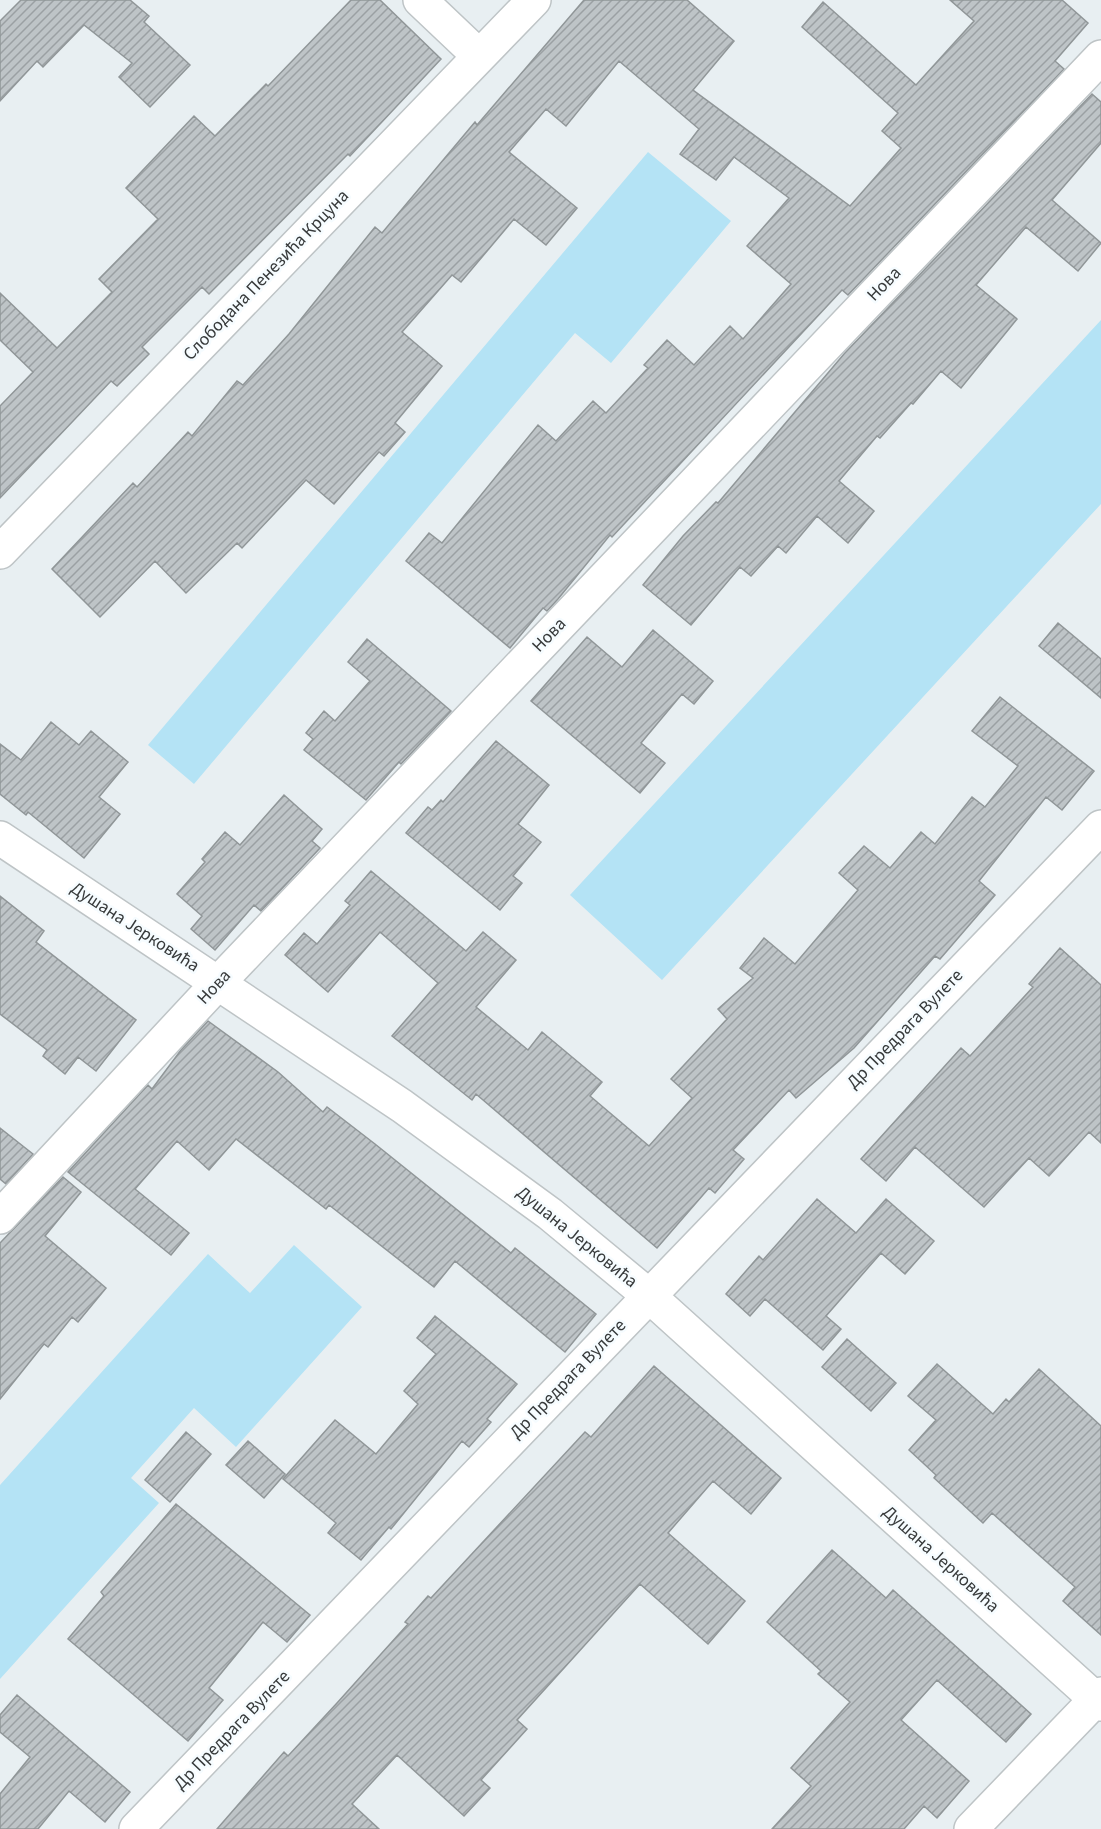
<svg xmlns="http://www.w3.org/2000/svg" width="1101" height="1829" font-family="'Source Sans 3',sans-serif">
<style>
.green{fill:#b4e3f5}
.building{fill:url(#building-hatch);stroke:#909698;stroke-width:1.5}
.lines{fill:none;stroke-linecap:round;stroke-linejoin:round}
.street-casing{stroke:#bec4c6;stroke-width:36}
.street{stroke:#fff;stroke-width:33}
.labels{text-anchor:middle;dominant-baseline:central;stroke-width:5;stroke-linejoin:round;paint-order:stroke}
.street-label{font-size:18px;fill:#373a3b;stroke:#f6fcff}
</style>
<defs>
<pattern id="building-hatch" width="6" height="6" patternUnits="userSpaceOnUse" patternTransform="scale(1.5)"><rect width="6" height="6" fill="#bec4c7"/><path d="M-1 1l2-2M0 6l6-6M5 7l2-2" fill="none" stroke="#9ba0a3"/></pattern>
</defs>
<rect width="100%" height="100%" fill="#e8eff2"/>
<path class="green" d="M648,152L731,221L611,363L575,333L194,784L148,745Z
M1101,320V504L662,980L570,895Z
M294,1245L362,1307L236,1447L194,1408L131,1478L159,1503L0,1679V1485L208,1254L250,1293Z"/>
<path class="building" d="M21,0H130L149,16L144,22L190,65L150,107L119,77L132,63L84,25L43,67L37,61L0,101V21Z
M351,0H380L441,59L350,156L348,154L209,294L202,287L142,347L149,354L117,386L111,381L0,498V406L33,372L0,340V293L57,348L112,292L99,279L158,219L126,188L194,116L215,136L266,84L268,86Z
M584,0H687L734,41L693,90L850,206L901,148L882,131L898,113L802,27L823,2L916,85L974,21L950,0H1062L1088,23L1055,61L1064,69L848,295L842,290L612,537L610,535L558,599L547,611L543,608L510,648L406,561L429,533L442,543L538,425L556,441L593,401L606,413L648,368L644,365L667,340L694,365L730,326L743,339L791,284L747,246L789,198L734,157L716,180L680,154L699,129L619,61L566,126L546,109L509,152L577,208L546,245L514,219L461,282L452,275L402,332L442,366L395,423L405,432L384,456L379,452L334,504L306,480L242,548L237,543L186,593L155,561L100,617L52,569L133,483L137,487L188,432L192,436L237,381L243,385L289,334L375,227L382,233L475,122L477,125Z
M1092,94L1101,102V143L1052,200L1101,243L1078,271L1026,227L976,285L1017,319L961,388L941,371L913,404L911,403L880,438L877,436L839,481L874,511L848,543L817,516L786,553L778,546L751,576L740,567L691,625L643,585L683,536L716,502L718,503L844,354Z
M1058,623L1101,659V698L1039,646Z
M653,630L713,681L694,704L682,694L641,743L665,763L640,793L531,701L587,637L622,667Z
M367,639L451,711L401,764L399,762L366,800L304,750L313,739L306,733L324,711L335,721L370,681L348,662Z
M1000,697L1094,771L1062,810L1046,797L979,881L995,895L971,923L940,959L935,956L854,1048L796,1098L789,1090L733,1150L744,1159L715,1193L709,1188L657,1248L476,1094L472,1100L392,1036L438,983L380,932L328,992L285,955L304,933L317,944L350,905L345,901L371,871L466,951L483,932L516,960L476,1007L528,1050L542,1032L602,1082L590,1096L649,1146L692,1098L671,1079L727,1019L718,1009L753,978L740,968L764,938L795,964L858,890L839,873L864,846L890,868L921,832L935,844L972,797L985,807L1018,766L972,731Z
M51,722L79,745L91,731L128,762L99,797L120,814L84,858L28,812L26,815L0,794V744L21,760Z
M496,741L549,785L518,824L541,842L513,876L522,883L500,910L406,833L428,807L432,810L441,800L443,802Z
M284,795L322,829L312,841L320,848L261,911L254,905L215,950L191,929L202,916L177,894L205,862L202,859L225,832L240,845Z
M0,896L44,931L36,942L136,1020L96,1071L78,1057L65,1074L43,1056L47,1050L0,1014Z
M1060,948L1101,985V1143L1089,1132L1049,1176L1029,1158L984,1207L915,1147L886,1181L861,1159L961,1048L970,1056L1033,987L1029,984Z
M208,1021L278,1072L323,1112L327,1107L375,1144L511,1253L515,1248L596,1314L565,1352L455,1261L434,1287L329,1205L326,1209L236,1139L209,1170L177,1141L135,1189L189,1233L171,1255L68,1172L148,1085L152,1089L181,1050Z
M0,1128L33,1154L6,1184L0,1179Z
M63,1177L81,1192L45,1236L106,1288L78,1322L72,1317L48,1347L44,1344L0,1399V1243Z
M817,1199L856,1233L886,1199L934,1241L905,1274L881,1253L826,1316L841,1329L823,1350L765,1299L750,1316L726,1294L759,1256L763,1260Z
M435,1316L517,1384L487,1419L491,1422L469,1447L462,1441L391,1529L389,1527L361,1560L328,1533L336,1523L283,1479L335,1420L376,1454L418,1404L404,1391L436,1354L417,1338Z
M847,1339L896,1383L871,1411L822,1367Z
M937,1364L993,1414L1006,1399L1009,1402L1039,1369L1101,1426V1635L1063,1601L1075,1587L992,1513L983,1523L934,1478L936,1475L909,1450L936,1420L908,1396Z
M654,1366L781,1478L751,1514L713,1481L668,1533L745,1601L708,1644L640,1584L517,1720L527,1729L481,1780L490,1788L464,1816L397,1755L352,1804L379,1829H217L284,1752L288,1756L337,1703L408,1624L405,1622L428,1596L431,1598L585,1432L591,1437Z
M186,1432L211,1454L170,1502L145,1480Z
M248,1441L285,1474L264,1498L226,1465Z
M176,1504L310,1615L287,1642L263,1622L209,1688L223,1700L188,1741L68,1639L104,1596L101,1592Z
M832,1550L886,1598L893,1590L1031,1714L1006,1742L937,1680L901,1720L969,1781L937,1818L924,1806L904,1829H772L811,1786L791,1768L850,1702L818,1674L821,1671L767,1622Z
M17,1695L130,1792L105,1822L69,1791L38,1829H0V1794L30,1757L0,1732V1715Z"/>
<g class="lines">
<defs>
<path id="street" d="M420,0L478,55
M0,552L534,0
M0,838L402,1106L550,1214L648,1295L1101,1704
M0,1217L218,983L1101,57
M136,1829L1101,827
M971,1829L1101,1694"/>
</defs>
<use href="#street" class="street-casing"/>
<use href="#street" class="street"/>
</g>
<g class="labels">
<g class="street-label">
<text transform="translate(266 275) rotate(-46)">Слободана Пенезића Крцуна</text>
<text transform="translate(884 284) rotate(-46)">Нова</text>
<text transform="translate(549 635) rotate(-46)">Нова</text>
<text transform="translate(135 927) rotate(33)">Душана Јерковића</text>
<text transform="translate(214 987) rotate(-47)">Нова</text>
<text transform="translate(905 1029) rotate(-46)">Др Предрага Вулете</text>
<text transform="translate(577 1237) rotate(39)">Душана Јерковића</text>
<text transform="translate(568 1379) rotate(-46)">Др Предрага Вулете</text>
<text transform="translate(941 1559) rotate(42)">Душана Јерковића</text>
<text transform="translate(232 1730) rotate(-46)">Др Предрага Вулете</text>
</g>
</g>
</svg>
